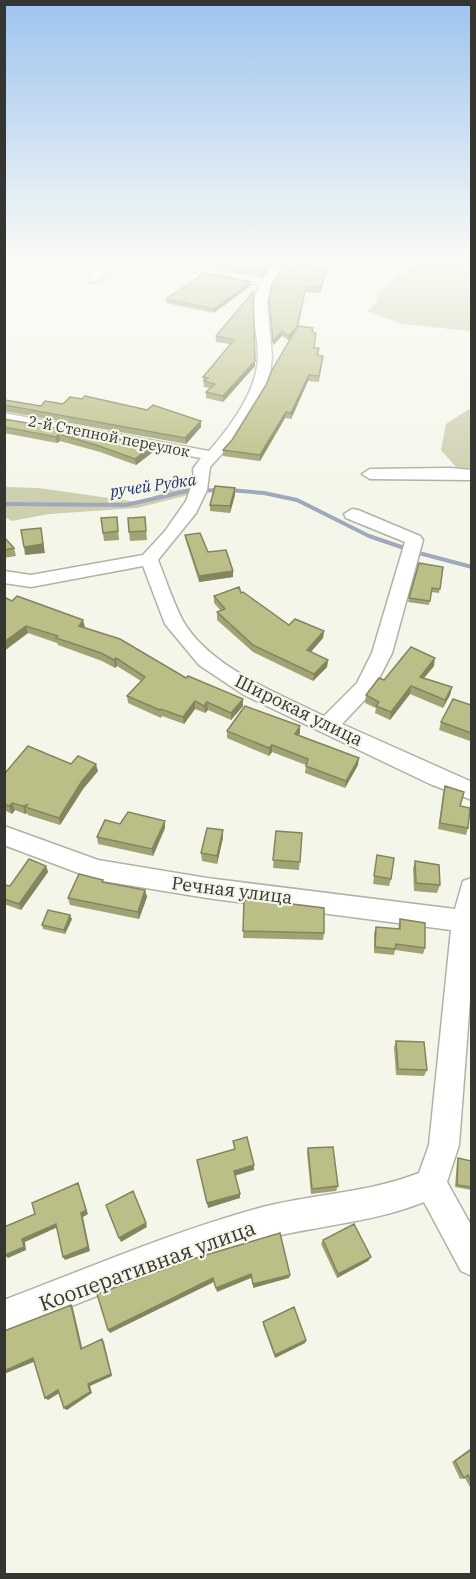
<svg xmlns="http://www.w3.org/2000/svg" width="476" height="1579" font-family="'IBM Plex Serif',serif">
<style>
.green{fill:#cecfae}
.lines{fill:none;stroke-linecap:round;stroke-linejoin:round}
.stream{stroke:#9fa8bc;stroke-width:4}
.minor-casing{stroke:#b1b2a7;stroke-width:3}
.minor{fill:#fff;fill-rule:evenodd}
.wall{fill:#a2a374}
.shaded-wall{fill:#84855e}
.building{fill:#bcbe87;stroke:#84855e;stroke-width:1.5}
.labels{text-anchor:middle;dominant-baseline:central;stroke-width:4.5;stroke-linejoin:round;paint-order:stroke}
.far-street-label{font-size:15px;fill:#353531;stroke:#f5f6ea}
.far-water-label{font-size:16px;font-style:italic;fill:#21346e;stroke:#f5f6ea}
.street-label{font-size:18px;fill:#353531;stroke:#f5f6ea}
.near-street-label{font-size:21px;fill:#353531;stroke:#f5f6ea}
</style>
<rect width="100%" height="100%" fill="#f5f6ea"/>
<path class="green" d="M418,261H471V331L402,324L367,311L376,304L379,291C393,282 404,268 418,261Z
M471,408V469L456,467L441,450L446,424Z
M192,477V494L137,508L49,514L12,521L5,517L4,487L39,488L136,502L164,493Z"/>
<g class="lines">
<path class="stream" d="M229,490L264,493L297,500L369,536L419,553L472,567
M4,504L126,505L187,491L220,490"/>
<defs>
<path id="minor" d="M112,261H125L97,282H89V276Z
M154,261H175L263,279L277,261H289L276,277L270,289L267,303L272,357L270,373L264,390L230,445L210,467L207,490L196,513L158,560C166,580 173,602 183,621C210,667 278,694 324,716L357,683L372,653L405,542L346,518L344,514L352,509L358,510L420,536L423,540L392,653L372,692L342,724L472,782V800L430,784L244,695L199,665L165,624L143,566L31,587L4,583V571L31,575L143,555L165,531L186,501L194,479L193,469L201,458L4,422V413L209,451C231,426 258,390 258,355C258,332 248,307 259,285L160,265Z
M450,468L472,470V480L370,479L362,474L370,469Z
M4,826L98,860L207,878L455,909L463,881L472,878V974L459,1145L447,1182L472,1227V1276L461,1271L424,1202C369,1224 309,1226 252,1242C167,1265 86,1301 4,1333V1300C89,1268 172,1232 259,1208C312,1194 368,1193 419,1173L429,1145L451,930L207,898L97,880L4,845Z"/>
</defs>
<use href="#minor" class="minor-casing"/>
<use href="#minor" class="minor"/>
</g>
<path class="wall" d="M203,261H275L262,277L203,264Z
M299,266L327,273L320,293L305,292L298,327L313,332L315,348H319L318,355L323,356L319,382L308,381L291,419L285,418L260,461L223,456V450L232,440L266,385L291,337L288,340L282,336L273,345L269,299Z
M250,286L214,313L166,303V299Z
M253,292L255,366L223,402L206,398V392L210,388L204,387L203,377L230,344L216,342V336Z
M4,401L41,406L201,427L186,444L4,411Z
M4,419L153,452L136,465L100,452L60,441L57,443L4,433Z
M235,495L230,513L210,511V505Z
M117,517L119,540L104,541L101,518Z
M145,517L147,540L130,541L129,532Z
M185,535L233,571V577L199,582L186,541Z
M4,537L14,548L16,556L4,558Z
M443,567L439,593L431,592L429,605L408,602L409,598Z
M241,593L289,625L324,631L323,638L311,652L328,660L327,667L313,681L253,652L217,620V612L221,611L214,603V596Z
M4,597L12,601L84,627L243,706L231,720L208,710L205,713L195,709L184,724L162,716L161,718L128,703L127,696L141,681L117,666L115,668L102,661L58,645L57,643L28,633L4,651Z
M434,666L424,678L452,687L450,695L443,708L410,694L390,720L375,713L376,708L365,703L366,695L384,680Z
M471,705V738L470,741L439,730L441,722Z
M227,731L300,733L299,735L358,765L345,788L305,773L306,765L272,752L269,756L227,738Z
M71,764L98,771L83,789L60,825L28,815L27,813L25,814L15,810L12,814L4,810V771L6,772Z
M445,786L460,806L468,828L466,835L438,829L443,793Z
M120,824L165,828L153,856L98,844L97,837Z
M223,830V838L217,864L202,861L201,853Z
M276,831L302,833L299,870L273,868Z
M377,855L391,879L389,886L373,884Z
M415,861L440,885L437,893L414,891L413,869Z
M46,866L48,872L21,910L4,904V885L10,886Z
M104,882L145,890L147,897L139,919L70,905L68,898Z
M244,900L324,933L323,940L243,938Z
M72,919L65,934L43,929L42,925Z
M400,919L425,948L423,954L395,950L394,955L374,953V933L376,927L398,929Z
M396,1041L427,1070L424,1076L396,1075L394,1047Z
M308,1148L338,1186L336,1191L311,1194L307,1153Z
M458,1158L471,1161V1190L455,1187L457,1161Z
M323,1240L371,1257L368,1261L337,1278L321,1244Z
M263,1322L306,1340L305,1343L275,1358L263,1325Z
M471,1448V1489L465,1478L460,1479L452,1462Z"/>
<path class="shaded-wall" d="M271,261H275L262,277V272Z
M301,261H305L296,270V266Z
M327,269V273L320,293V288Z
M251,282L250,286L214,313V309Z
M306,287L297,332L288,340V336Z
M282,331V336L273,345V341Z
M255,361V366L223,402V396Z
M309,375L308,381L291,419V413Z
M286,412L285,418L260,461V455Z
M201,421V427L186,444L185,438Z
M59,434L60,441L57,443L56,437Z
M153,445V452L136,465L135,459Z
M235,488V495L230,513V506Z
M41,528L45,553L25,555L24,547Z
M233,571V577L199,582V576Z
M83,620L85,627L79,626Z
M26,626L28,633L4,651V642Z
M324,631L323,638L306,657L307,650Z
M116,658L117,666L115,668L114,660Z
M435,658L434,666L419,684L420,677Z
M328,660L327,667L313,681L314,674Z
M411,686L410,694L390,720L391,712Z
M452,687L450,695L443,708L445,700Z
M243,699V706L231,720V713Z
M195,701V709L184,724L183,717Z
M207,702L208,710L205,713L204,706Z
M300,726V733L295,741V734Z
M272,745V752L269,756V748Z
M359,758L358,765L345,788L346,781Z
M96,764L98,771L83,789L60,825L59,818L82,781Z
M12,803L15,810L12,814L9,806Z
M27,805L25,807L27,813L25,814L23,806Z
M165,821V828L153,856L152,849Z
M223,830V838L217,864V856Z
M46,866L48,872L21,910L19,904Z
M145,890L147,897L139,919L138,912Z
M70,915L72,919L65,934L64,930Z
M254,1165V1170L234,1176V1171Z
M78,1183L88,1214L83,1217L90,1251L65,1260L63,1257L81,1213Z
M240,1194V1198L208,1208L207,1203Z
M146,1223L147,1227L121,1242L119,1238Z
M56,1224L58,1227L25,1242L26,1250L8,1258L5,1255L22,1239Z
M371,1257L368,1261L337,1278L338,1274Z
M251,1274V1278L217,1292L216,1288Z
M290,1275L289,1278L253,1288V1284Z
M213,1278L214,1282L110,1333L108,1330Z
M71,1305L73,1308L83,1351L81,1349Z
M102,1339L104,1342L112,1376L90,1386L92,1393L67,1410L64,1408L88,1384Z
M306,1340L305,1343L275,1358V1355Z
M33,1358L36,1361L4,1374V1371Z
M58,1390L61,1392L48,1400L45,1398Z"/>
<path class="building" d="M205,261H271L262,272Z
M287,261H301L296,266L327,269L320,288L306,287L297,327L288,336L282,331L273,341L269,299L272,285Z
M204,273L251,282L214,309L166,299Z
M253,292L255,361L223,396L206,392L215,384L204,381L208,378L203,377L234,340L216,336Z
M298,326L313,328L312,332L316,333L314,348H319L317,355L323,356L319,376L309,375L291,413L286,412L260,455L223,450L232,440L266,385L272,370Z
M85,396L147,410L153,405L201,421L185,438L4,405L5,400L41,406L45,401L63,404L70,397L82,399Z
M4,419L153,445L135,459L99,446L59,434L56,437L4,427Z
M215,486L235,488L230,506L210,505Z
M117,517L118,531L103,533L101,518Z
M145,517L146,531L129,532L128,518Z
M41,528L43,544L24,547L21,530Z
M200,533L208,552L226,550L233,571L199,576L185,535Z
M4,537L14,548L4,550Z
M419,563L443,567L440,589L432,588L430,601L409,598Z
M239,587L241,593L243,592L289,625L295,619L324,631L307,650L328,660L314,674L253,645L217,612L225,609L214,596Z
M17,596L83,620L79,626L120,639L186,678L188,676L243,699L231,713L207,702L204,706L195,701L183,717L161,709L160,710L127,696L145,677L116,658L114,660L101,653L56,638L58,636L26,626L4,642V597L12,601Z
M411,647L435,658L420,677L452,687L445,700L411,686L391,712L376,706L379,702L366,695L379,678L384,680Z
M453,699L471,705V733L441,722Z
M245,706L300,726L295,734L359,758L346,781L306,766L308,759L272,745L269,748L227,731Z
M28,746L71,764L78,756L96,764L82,781L59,818L25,807L27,805L23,806L12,803L9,806L4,804V771L6,772Z
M445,786L464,792L460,806L470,808L468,828L440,823Z
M128,812L165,821L152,849L97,837L105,820L120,824Z
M207,828L223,830L217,856L201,853Z
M276,831L302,833L300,862L273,860Z
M377,855L394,858L391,879L374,876Z
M29,859L46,866L19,904L4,899V885L10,886Z
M415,861L439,865L440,885L416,883Z
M79,874L103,880L102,882L145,890L138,912L68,898Z
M244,900L268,901L324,908V933L243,931Z
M48,910L70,915L64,930L42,925Z
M400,919L425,923V948L396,944L395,949L375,947L376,927L400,929Z
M396,1041L424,1042L427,1070L398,1069Z
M247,1137L254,1165L234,1171L240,1194L207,1203L197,1160L235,1149L233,1141Z
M333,1147L338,1186L312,1189L308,1148Z
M458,1158L471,1161V1187L457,1185Z
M78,1183L86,1210L81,1213L88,1247L63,1257L56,1224L22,1239L24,1247L5,1255L4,1227L35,1214L32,1203Z
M133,1191L146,1223L119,1238L106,1205Z
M354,1224L371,1257L338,1274L323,1240Z
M280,1233L290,1275L253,1284L251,1274L216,1288L213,1278L108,1330L97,1294L189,1260Z
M71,1305L81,1349L102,1339L111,1374L88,1384L90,1392L64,1408L58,1390L45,1398L33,1358L4,1371V1331Z
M294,1307L306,1340L275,1355L263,1322Z
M471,1450V1482L468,1475L464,1478L455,1461Z"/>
<linearGradient id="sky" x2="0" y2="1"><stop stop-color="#9dc3ee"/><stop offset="0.54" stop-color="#fafbf6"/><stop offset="1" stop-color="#fafbf6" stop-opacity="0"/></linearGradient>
<rect width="476" height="482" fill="url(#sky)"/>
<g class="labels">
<g class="far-street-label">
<text transform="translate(109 436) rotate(11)">2-й Степной переулок</text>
</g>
<g class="far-water-label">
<text transform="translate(153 485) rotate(-8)">ручей Рудка</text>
</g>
<g class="street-label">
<text transform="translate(299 710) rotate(26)">Широкая улица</text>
<text transform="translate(232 890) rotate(7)">Речная улица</text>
</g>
<g class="near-street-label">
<text transform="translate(147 1265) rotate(-20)">Кооперативная улица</text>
</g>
</g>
<rect width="476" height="1579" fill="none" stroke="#353531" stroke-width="12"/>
</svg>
